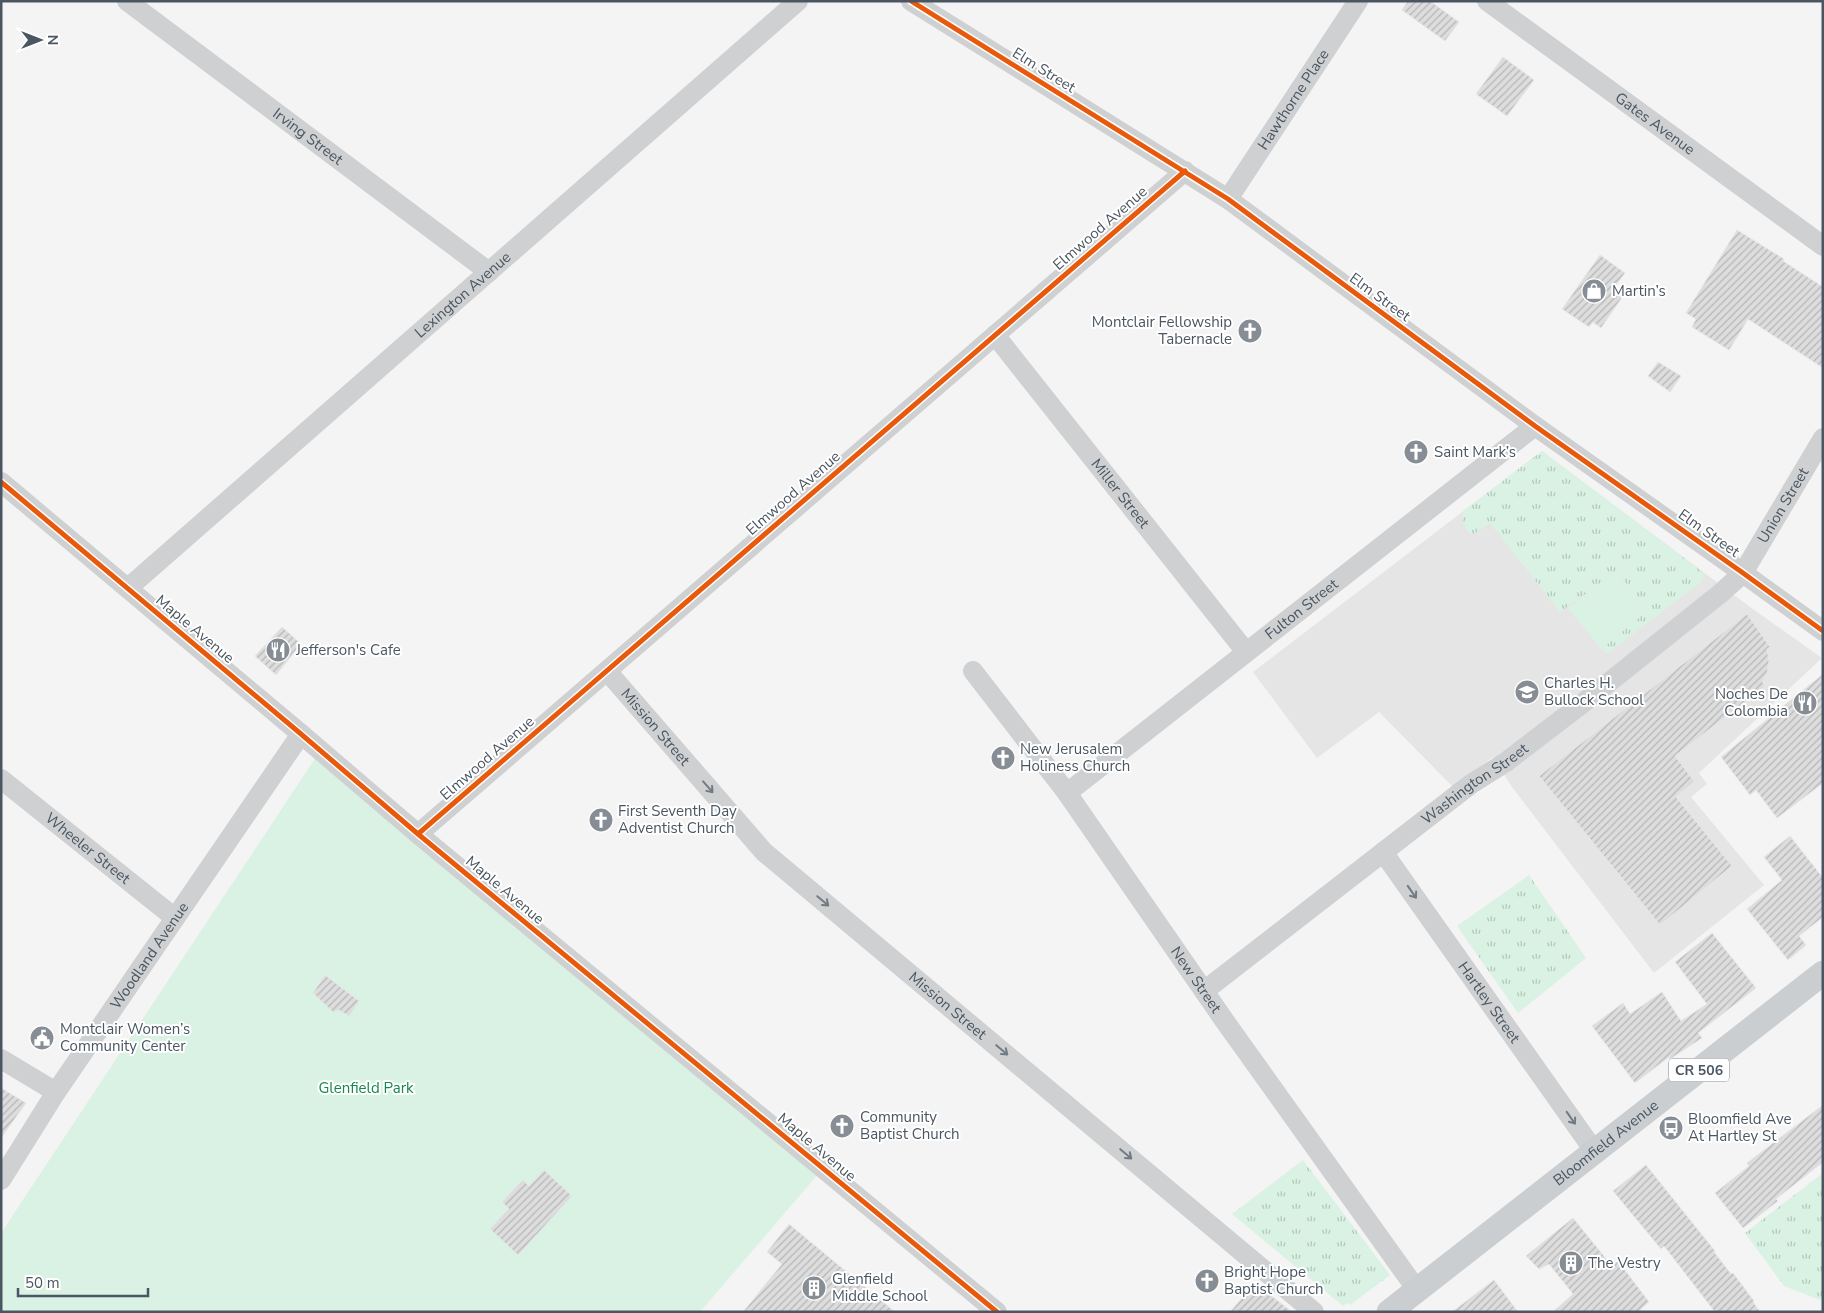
<svg xmlns="http://www.w3.org/2000/svg" width="1824" height="1313" font-family="'Nunito Sans',sans-serif">
<style>
.education{fill:#e6e5e6}
.grass{fill:url(#grass-tufts)}
.park{fill:#d9f2e3}
.building{fill:url(#building-hatch);stroke:#e5e6e7}
.lines{fill:none;stroke-linecap:round;stroke-linejoin:round}
.minor{stroke:#ced0d2;stroke-width:20}
.major{stroke:#caced1;stroke-width:25}
.cycleway-casing{stroke:#fff;stroke-width:8}
.cycleway{stroke:#e8590c;stroke-width:5}
.oneway{stroke:#727b83}
.labels{text-anchor:middle;dominant-baseline:central;stroke-width:4;stroke-linejoin:round;paint-order:stroke}
.shield{fill:#fff;stroke:#808990;stroke-width:1}
.shield-label{font-size:14px;font-weight:bold;fill:#4a5661}
.street-label{font-size:15px;fill:#4a5661;stroke:#fff}
.poi-label{font-size:15px;fill:#4a5661;stroke:#fff;text-anchor:start}
.park-label{font-size:15px;fill:#17864f;stroke:#fff}
</style>
<defs>
<pattern id="grass-tufts" width="24" height="20" patternUnits="userSpaceOnUse" patternTransform="scale(1.25)"><rect width="24" height="20" fill="#d9f2e3"/><path d="M3 7l-1-3M5 7V3M7 7l1-3M15 17l-1-3M17 17v-4M19 17l1-3" fill="none" stroke="#b2c7bb"/></pattern>
<pattern id="building-hatch" width="6" height="6" patternUnits="userSpaceOnUse" patternTransform="scale(1.25)"><rect width="6" height="6" fill="#ddddde"/><path d="M-1 1l2-2M0 6l6-6M5 7l2-2" fill="none" stroke="#b5b6b7"/></pattern>
</defs>
<rect width="100%" height="100%" fill="#f4f4f4"/>
<path class="education" d="M1542,451L1746,604L1822,658L1699,773L1707,784L1691,797L1764,885L1654,973L1512,787L1493,757L1453,787L1379,712L1317,758L1253,672Z"/>
<path class="grass" d="M1542,451L1705,574L1702,581L1607,654L1601,649L1647,611L1617,571L1560,612L1490,523L1472,535C1464,529 1462,521 1463,511Z
M1529,875L1586,958L1518,1013L1457,926Z
M1303,1160L1390,1275L1350,1305L1348,1303L1343,1306L1232,1214Z
M1823,1173V1301L1784,1286L1745,1233Z"/>
<path class="park" d="M1616,571L1647,611L1601,649L1568,608Z
M316,757L819,1173L700,1312H1V1233Z"/>
<path class="building" d="M1408,1H1430L1459,22L1445,41L1402,10Z
M1503,57L1534,80L1507,116L1476,94Z
M1737,230L1784,259L1783,261L1823,287V368L1748,319L1729,350L1692,327L1696,319L1686,313Z
M1600,255L1625,273L1613,289L1623,296L1601,328L1593,322L1589,327L1562,309Z
M1658,362L1681,376L1670,392L1648,376Z
M1747,614L1770,647L1767,649L1769,661L1767,674L1762,681L1765,686L1675,756L1694,781L1676,797L1732,866L1660,925L1539,776Z
M282,627L301,644L276,675L255,656Z
M1823,674V783L1777,818L1756,790L1750,795L1721,757Z
M1790,836L1823,878V917L1799,936L1806,945L1788,960L1747,909L1782,880L1764,857Z
M1712,933L1756,988L1698,1033L1702,1038L1670,1059L1669,1057L1635,1083L1592,1026L1623,1003L1630,1014L1662,992L1681,1021L1707,1004L1675,962Z
M325,975L359,1001L349,1016L339,1010L333,1012L313,993Z
M1,1088L26,1103L1,1138Z
M1823,1105V1162L1776,1199L1778,1201L1743,1228L1715,1193L1749,1166L1747,1163Z
M1646,1165L1715,1251L1714,1252L1731,1274L1733,1273L1754,1301L1753,1302L1760,1312H1715L1664,1246L1661,1249L1613,1191Z
M544,1170L572,1196L518,1255L490,1229L509,1209L502,1202L523,1180L529,1186Z
M1573,1218L1612,1266L1618,1261L1649,1302L1638,1312H1553L1573,1294L1549,1264L1539,1269L1526,1256Z
M789,1224L895,1312H743L782,1264L767,1252Z
M1494,1280L1518,1312H1452Z
M1255,1283L1292,1312H1230Z"/>
<g class="lines">
<g class="minor">
<path id="s1" d="M127,1L489,272"/>
<path d="M911,1L1228,199L1535,426L1743,573L1823,631"/>
<path id="s2" d="M1487,1L1823,246"/>
<path id="s3" d="M1228,199L1358,1"/>
<path id="s4" d="M995,335L1246,652"/>
<path d="M1,482L301,734L418,834L997,1312"/>
<path id="s5" d="M128,588L798,1"/>
<path id="s6" d="M607,671L764,852L1314,1312"/>
<path id="s7" d="M973,671L1067,793L1224,1020L1417,1290"/>
<path id="s8" d="M1,779L175,918"/>
<path id="s9" d="M1067,793L1535,426"/>
<path d="M418,834L1185,171"/>
<path id="s10" d="M1383,852L1595,1152"/>
<path id="s11" d="M1204,991L1471,784L1506,762L1583,703L1721,593L1743,573L1823,438"/>
<path d="M1,1059L56,1092"/>
<path id="s12" d="M1,1180L56,1092L301,734"/>
</g>
<path class="major" id="s13" d="M1389,1312L1823,973"/>
<defs>
<path id="cycleway" d="M911,1L1228,199L1535,426L1743,573L1823,631
M1,482L301,734L418,834L997,1312
M418,834L1185,171"/>
</defs>
<use href="#cycleway" class="cycleway-casing"/>
<use href="#cycleway" class="cycleway"/>
</g>
<defs><path id="oneway-shaft" d="M-6 0H5M1.5-3L5.5 0L1.5 3" fill="none" stroke-width="1.6" stroke-linecap="round" stroke-linejoin="round" transform="scale(1.25)"/></defs>
<g class="oneway">
<use href="#oneway-shaft" transform="translate(708 787) rotate(49)"/>
<use href="#oneway-shaft" transform="translate(1412 892) rotate(55)"/>
<use href="#oneway-shaft" transform="translate(823 901) rotate(40)"/>
<use href="#oneway-shaft" transform="translate(1002 1050) rotate(40)"/>
<use href="#oneway-shaft" transform="translate(1571 1118) rotate(55)"/>
<use href="#oneway-shaft" transform="translate(1126 1154) rotate(40)"/>
</g>
<defs>
<symbol id="shop-disc" viewBox="-11 -11 22 22"><circle r="9.5" fill="#868d94" stroke="#fff"/><path d="M-5-2.5h2.3a2.7 3.5 0 0 1 5.4 0H5L5.5 6h-11ZM-1.5-2.5h3a1.5 2.3 0 0 0-3 0Z" fill="#fff"/></symbol>
<symbol id="church-disc" viewBox="-11 -11 22 22"><circle r="9.5" fill="#868d94" stroke="#fff"/><path d="M-1.2-6h2.4v3.5h3.3v2.4h-3.3V6h-2.4V-.1h-3.3v-2.4h3.3Z" fill="#fff"/></symbol>
<symbol id="restaurant-disc" viewBox="-11 -11 22 22"><circle r="9.5" fill="#868d94" stroke="#fff"/><path d="M-5-6h1v4h1v-4h1v4h1v-4h1v5L-1.5 .5V6h-2V.5L-5-1ZM5-6V6H3V1.5H1.5Q1.5-4 5-6Z" fill="#fff"/></symbol>
<symbol id="school-disc" viewBox="-11 -11 22 22"><circle r="9.5" fill="#868d94" stroke="#fff"/><path d="M0-5L7-2L0 1L-7-2ZM-4 1L0 2.5L4 1V4Q0 6-4 4Z" fill="#fff"/></symbol>
<symbol id="civic-disc" viewBox="-11 -11 22 22"><circle r="9.5" fill="#868d94" stroke="#fff"/><path d="M-.6-6.5H3V-4.5H.6V-3L4-1V1h2V6H-6V1h2V-1L-.6-3ZM-1.2 2.5V6h2.4V2.5Z" fill="#fff"/></symbol>
<symbol id="bus-disc" viewBox="-11 -11 22 22"><circle r="9.5" fill="#868d94" stroke="#fff"/><path d="M-5-6H5V4H4V6H2V4H-2V6H-4V4H-5ZM-3.5-4V0h7V-4ZM-3.5 1.2v1.5H-2V1.2ZM2 1.2v1.5H3.5V1.2Z" fill="#fff"/></symbol>
<symbol id="building-disc" viewBox="-11 -11 22 22"><circle r="9.5" fill="#868d94" stroke="#fff"/><path d="M-4-6H4V6H1V3H-1V6H-4ZM-2.5-4.3h1.7v1.8h-1.7ZM.8-4.3h1.7v1.8H.8ZM-2.5-1h1.7V.8h-1.7ZM.8-1h1.7V.8H.8Z" fill="#fff"/></symbol>
</defs>
<g fill-rule="evenodd">
<use href="#shop-disc" x="1580" y="277" width="28" height="28"/>
<use href="#church-disc" x="1236" y="317" width="28" height="28"/>
<use href="#church-disc" x="1402" y="438" width="28" height="28"/>
<use href="#restaurant-disc" x="264" y="636" width="28" height="28"/>
<use href="#school-disc" x="1513" y="678" width="28" height="28"/>
<use href="#restaurant-disc" x="1791" y="689" width="28" height="28"/>
<use href="#church-disc" x="989" y="744" width="28" height="28"/>
<use href="#church-disc" x="587" y="806" width="28" height="28"/>
<use href="#civic-disc" x="28" y="1024" width="28" height="28"/>
<use href="#church-disc" x="828" y="1112" width="28" height="28"/>
<use href="#bus-disc" x="1657" y="1114" width="28" height="28"/>
<use href="#building-disc" x="1557" y="1249" width="28" height="28"/>
<use href="#church-disc" x="1193" y="1267" width="28" height="28"/>
<use href="#building-disc" x="800" y="1274" width="28" height="28"/>
</g>
<g class="labels">
<rect class="shield" x="1669" y="1058.5" width="60" height="23" rx="4"/>
<g class="shield-label">
<text x="1699" y="1070">CR 506</text>
</g>
<g class="street-label">
<text transform="translate(1044 70) rotate(32)">Elm Street</text>
<text stroke="none"><textPath href="#s3" startOffset="119">Hawthorne Place</textPath></text>
<text stroke="none"><textPath href="#s2" startOffset="208">Gates Avenue</textPath></text>
<text stroke="none"><textPath href="#s1" startOffset="226">Irving Street</textPath></text>
<text transform="translate(1100 228) rotate(-41)">Elmwood Avenue</text>
<text stroke="none"><textPath href="#s5" startOffset="445">Lexington Avenue</textPath></text>
<text transform="translate(1380 297) rotate(36)">Elm Street</text>
<text transform="translate(793 493) rotate(-41)">Elmwood Avenue</text>
<text stroke="none"><textPath href="#s4" startOffset="202">Miller Street</textPath></text>
<text stroke="none"><textPath href="#s11" startOffset="761">Union Street</textPath></text>
<text transform="translate(1709 533) rotate(35)">Elm Street</text>
<text stroke="none"><textPath href="#s9" startOffset="298">Fulton Street</textPath></text>
<text transform="translate(195 629) rotate(40)">Maple Avenue</text>
<text stroke="none"><textPath href="#s6" startOffset="74">Mission Street</textPath></text>
<text transform="translate(487 758) rotate(-41)">Elmwood Avenue</text>
<text stroke="none"><textPath href="#s11" startOffset="341">Washington Street</textPath></text>
<text stroke="none"><textPath href="#s8" startOffset="111">Wheeler Street</textPath></text>
<text transform="translate(505 890) rotate(40)">Maple Avenue</text>
<text stroke="none"><textPath href="#s12" startOffset="269">Woodland Avenue</textPath></text>
<text stroke="none"><textPath href="#s7" startOffset="381">New Street</textPath></text>
<text stroke="none"><textPath href="#s10" startOffset="184">Hartley Street</textPath></text>
<text stroke="none"><textPath href="#s6" startOffset="479">Mission Street</textPath></text>
<text stroke="none"><textPath href="#s13" startOffset="275">Bloomfield Avenue</textPath></text>
<text transform="translate(817 1147) rotate(40)">Maple Avenue</text>
</g>
<g class="poi-label">
<text x="1612" y="291">Martin’s</text>
<text x="1232" y="322" text-anchor="end">Montclair Fellowship<tspan x="1232" dy="17">Tabernacle</tspan></text>
<text x="1434" y="452">Saint Mark’s</text>
<text x="296" y="650">Jefferson's Cafe</text>
<text x="1544" y="683">Charles H.<tspan x="1544" dy="17">Bullock School</tspan></text>
<text x="1788" y="694" text-anchor="end">Noches De<tspan x="1788" dy="17">Colombia</tspan></text>
<text x="1020" y="749">New Jerusalem<tspan x="1020" dy="17">Holiness Church</tspan></text>
<text x="618" y="811">First Seventh Day<tspan x="618" dy="17">Adventist Church</tspan></text>
<text x="60" y="1029">Montclair Women’s<tspan x="60" dy="17">Community Center</tspan></text>
<text x="860" y="1117">Community<tspan x="860" dy="17">Baptist Church</tspan></text>
<text x="1688" y="1119">Bloomfield Ave<tspan x="1688" dy="17">At Hartley St</tspan></text>
<text x="1588" y="1263">The Vestry</text>
<text x="1224" y="1272">Bright Hope<tspan x="1224" dy="17">Baptist Church</tspan></text>
<text x="832" y="1279">Glenfield<tspan x="832" dy="17">Middle School</tspan></text>
</g>
<g class="park-label">
<text x="366" y="1088">Glenfield Park</text>
</g>
</g>
<rect width="1824" height="1313" fill="none" stroke="#4a5661" stroke-width="5"/>
<g transform="translate(40 40) rotate(90)" stroke="#ffffff" stroke-width="4" paint-order="stroke">
<path d="M0-4L9 19L0 12L-9 19Z" fill="#4a5661"/>
<text y="-8" font-size="14" font-weight="bold" text-anchor="middle" fill="#4a5661">N</text>
</g>
<path d="M18 1288v8h130v-8" fill="none" stroke="#4a5661" stroke-width="2.5"/>
<text x="25" y="1288" font-size="15" fill="#4a5661" stroke="#ffffff" stroke-width="4" paint-order="stroke">50 m</text>
</svg>
